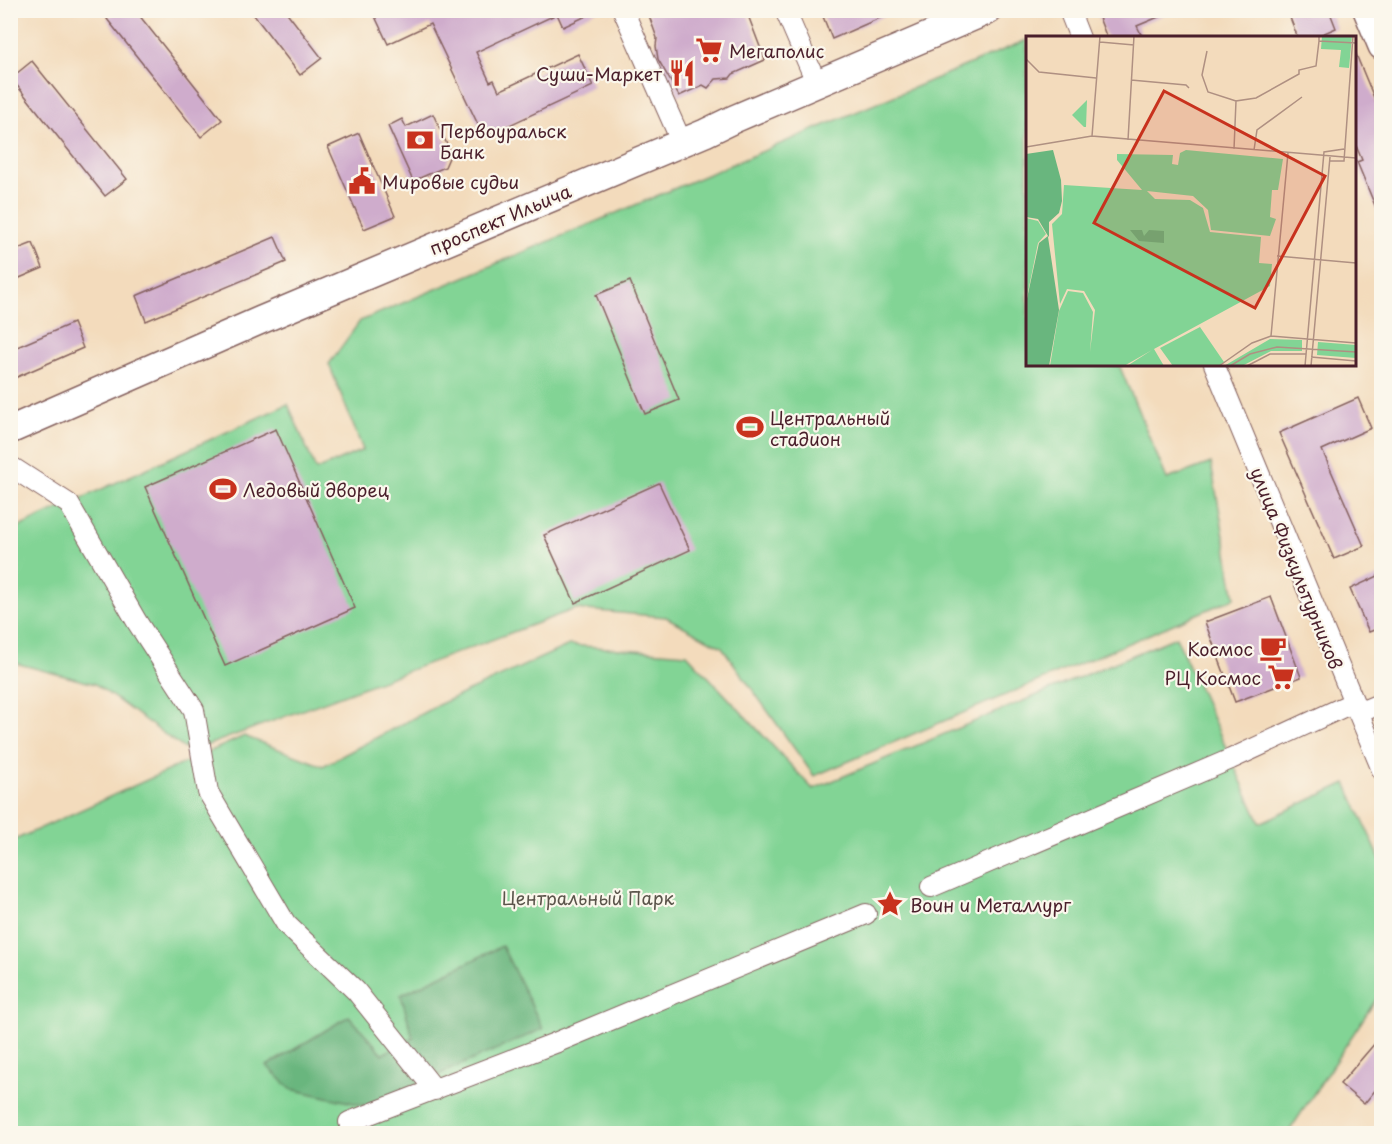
<svg xmlns="http://www.w3.org/2000/svg" width="1392" height="1144" font-family="'Playpen Sans',sans-serif">
<style>
.green{fill:#82d495;stroke:#667a60;stroke-width:1.5}
.forest{fill:#69b67e;stroke:#5a6a54;stroke-width:1.5}
.building{fill:#cfaccc}
.lines{fill:none;stroke-linecap:round;stroke-linejoin:round}
.street-casing{stroke:#85615e;stroke-width:22}
.secondary-casing{stroke:#85615e;stroke-width:30}
.street{stroke:#fff;stroke-width:20}
.secondary{stroke:#fff;stroke-width:27}
.labels{text-anchor:middle;dominant-baseline:central;stroke-width:4.5;stroke-linejoin:round;paint-order:stroke}
.poi-label{font-size:18px;fill:#4a1f2b;stroke:#fbf7ec;text-anchor:start}
.street-label{font-size:18px;fill:#4a1f2b;stroke:#fbf7ec}
.park-label{font-size:18px;fill:#5b554b;stroke:#fbf7ec}
.inset-road{fill:none;stroke:#af9082;stroke-width:1.5}
.view{fill:#c8321e;fill-opacity:0.15;stroke:#c8321e;stroke-width:3}
.inset-edge{fill:none;stroke:#4a1f2b;stroke-width:3}
</style>
<rect width="100%" height="100%" fill="#fbf7ec"/>
<filter id="ink" filterUnits="userSpaceOnUse"><feTurbulence type="fractalNoise" baseFrequency=".0167" numOctaves="2"/><feDisplacementMap in="SourceGraphic" scale="12" xChannelSelector="R" yChannelSelector="G"/><feConvolveMatrix kernelMatrix="1 2 1 2 8 2 1 2 1" color-interpolation-filters="sRGB"/></filter>
<filter id="wash" filterUnits="userSpaceOnUse"><feTurbulence type="fractalNoise" baseFrequency=".008" numOctaves="4" result="noise"/><feDisplacementMap in="SourceGraphic" scale="24" xChannelSelector="R" yChannelSelector="G"/><feGaussianBlur stdDeviation="1.35" result="paint"/><feColorMatrix in="noise" values="0 0 0 0 0 0 0 0 0 0 0 0 0 0 0 0 0 1.4 0 .05"/><feComposite in="paint" operator="in"/></filter>
<g filter="url(#wash)">
<rect width="100%" height="100%" fill="#f3dbbc"/>
<path class="green" d="M1027,40L1028,364L1119,365L1167,479L1211,463L1235,598L814,776L722,647L666,617L575,609L189,752L95,684L11,662L10,531L288,404L316,470L363,450L329,364L360,321Z
M1176,637L1260,823L1346,783L1381,861V992L1288,1133H11L10,842L244,736L323,766L438,705L569,645L687,654L813,789Z"/>
<path class="forest" d="M502,946L543,1029L367,1106L291,1089L267,1066L349,1016L383,1054L413,1038L401,995Z"/>
<g id="blocks">
<path class="building" d="M117,10H135L222,120L201,137L107,19Z
M250,10H285L322,58L300,75Z
M372,10H599L563,27L557,14L476,52L490,82L494,80L499,91L578,54L593,86L484,137L430,24L388,44Z
M647,10H746L765,60L733,74L730,78L716,79L708,88L703,85L679,96L658,59L656,46L657,38Z
M829,10H898L832,39L822,14Z
M1096,10H1173V11L1137,26L1141,34L1133,38H1107Z
M1287,10H1329L1336,28L1313,38H1298Z
M1355,52L1382,117L1381,220L1357,162L1362,160L1354,141Z
M32,61L127,179L105,196L11,78Z
M433,114L451,153L445,167L413,181L388,126L402,119L406,127Z
M359,133L395,216L364,229L328,147Z
M275,237L286,262L146,321L136,296Z
M33,243L43,268L10,282V252Z
M630,281L679,400L645,414L596,295Z
M73,323L83,348L10,380V350Z
M1358,398L1371,428L1322,450L1364,546L1334,559L1279,433Z
M276,429L355,608L225,666L145,487Z
M659,483L690,550L575,603L544,535Z
M1378,576L1382,583V627L1369,632L1350,589Z
M1271,597L1301,677L1235,702L1205,622Z
M1382,1035V1082L1364,1104L1340,1084Z"/>
</g>
</g>
<g filter="url(#ink)">
<use href="#blocks" fill-opacity="0" stroke="#85615e" stroke-width="1.5"/>
<g class="lines">
<defs>
<path id="street" d="M623,10L682,143
M785,10L817,84
M1069,10L1080,38
M1214,364L1382,770
M10,466L69,504L137,622L194,710L208,792L286,924L356,991L435,1090
M1358,713L1382,703
M931,887L1231,759L1352,703
M349,1122L555,1043L866,914"/>
<path id="secondary" d="M1367,10L1382,46
M10,430L261,320L705,133L734,119L989,10"/>
</defs>
<use href="#street" class="street-casing"/>
<use href="#secondary" class="secondary-casing"/>
<use href="#street" class="street"/>
<use href="#secondary" class="secondary"/>
</g>
</g>
<defs>
<symbol id="supermarket-bare" viewBox="-9 -9 18 18"><path d="M-6-5.5h2.5l.6 2H6L4.5 2H-2.5L-4.4-4H-6ZM-1.5 3.2a1.3 1.3 0 1 0 .1 0ZM3 3.2a1.3 1.3 0 1 0 .1 0Z" fill="#c8321e" stroke="#fbf7ec" stroke-width="2.5" paint-order="stroke"/></symbol>
<symbol id="restaurant-bare" viewBox="-9 -9 18 18"><path d="M-5-6h1v4h1v-4h1v4h1v-4h1v5L-1.5 .5V6h-2V.5L-5-1ZM5-6V6H3V1.5H1.5Q1.5-4 5-6Z" fill="#c8321e" stroke="#fbf7ec" stroke-width="2.5" paint-order="stroke"/></symbol>
<symbol id="bank-bare" viewBox="-9 -9 18 18"><path d="M-6-4H6V4H-6ZM0-2.3a2.3 2.3 0 1 0 0 4.6a2.3 2.3 0 1 0 0-4.6Z" fill="#c8321e" stroke="#fbf7ec" stroke-width="2.5" paint-order="stroke"/></symbol>
<symbol id="civic-bare" viewBox="-9 -9 18 18"><path d="M-.6-6.5H3V-4.5H.6V-3L4-1V1h2V6H-6V1h2V-1L-.6-3ZM-1.2 2.5V6h2.4V2.5Z" fill="#c8321e" stroke="#fbf7ec" stroke-width="2.5" paint-order="stroke"/></symbol>
<symbol id="stadium-bare" viewBox="-9 -9 18 18"><path d="M0-5a6.5 5 0 1 0 0 10a6.5 5 0 1 0 0-10ZM-3.5-1.8h7v3.6h-7Z" fill="#c8321e" stroke="#fbf7ec" stroke-width="2.5" paint-order="stroke"/></symbol>
<symbol id="cafe-bare" viewBox="-9 -9 18 18"><path d="M-5.5-4.5H6V0H3Q3 3.5 0 3.5H-2.5Q-5.5 3.5-5.5 0ZM3-3.2v2h1.7v-2ZM-6 4.5H4V6H-6Z" fill="#c8321e" stroke="#fbf7ec" stroke-width="2.5" paint-order="stroke"/></symbol>
<symbol id="sight-bare" viewBox="-9 -9 18 18"><path d="M0-6L1.8-2.2L6-1.7L2.9 1.2L3.7 5.4L0 3.3L-3.7 5.4L-2.9 1.2L-6-1.7L-1.8-2.2Z" fill="#c8321e" stroke="#fbf7ec" stroke-width="2.5" paint-order="stroke"/></symbol>
</defs>
<g fill-rule="evenodd">
<use href="#supermarket-bare" x="690" y="31" width="38" height="38"/>
<use href="#restaurant-bare" x="663" y="54" width="38" height="38"/>
<use href="#bank-bare" x="401" y="121" width="38" height="38"/>
<use href="#civic-bare" x="343" y="162" width="38" height="38"/>
<use href="#stadium-bare" x="731" y="408" width="38" height="38"/>
<use href="#stadium-bare" x="204" y="470" width="38" height="38"/>
<use href="#cafe-bare" x="1254" y="629" width="38" height="38"/>
<use href="#supermarket-bare" x="1262" y="658" width="38" height="38"/>
<use href="#sight-bare" x="871" y="885" width="38" height="38"/>
</g>
<g class="labels">
<g class="poi-label">
<text x="729" y="50">Мегаполис</text>
<text x="662" y="73" text-anchor="end">Суши-Маркет</text>
<text x="440" y="130">Первоуральск<tspan x="440" dy="21">Банк</tspan></text>
<text x="382" y="181">Мировые судьи</text>
<text x="770" y="417">Центральный<tspan x="770" dy="21">стадион</tspan></text>
<text x="243" y="489">Ледовый дворец</text>
<text x="1253" y="648" text-anchor="end">Космос</text>
<text x="1261" y="677" text-anchor="end">РЦ Космос</text>
<text x="910" y="904">Воин и Металлург</text>
</g>
<g class="street-label">
<text transform="translate(500 219) rotate(-23)">проспект Ильича</text>
<text transform="translate(1297 568) rotate(68)">улица Физкультурников</text>
</g>
<g class="park-label">
<text x="588" y="897">Центральный Парк</text>
</g>
</g>
<g transform="translate(1026 36)">
<rect width="330" height="330" fill="#f3dbbc"/>
<path d="M296,0H326L323,32L313,31L315,14L295,13ZM61,64L60,91H58L46,79ZM160,114L257,123L252,154H246L244,181L250,183L244,200L185,194L182,174L167,160L121,155L129,163L164,164L177,172L184,196L235,201L233,227L246,228L244,250L128,313L138,330H101L126,314L98,330H24L33,275L42,255L57,257L67,276L64,316L69,274L58,255L41,253L34,268L26,188L36,178L38,149L116,154L91,124V118L147,119L146,128L152,129L154,117ZM0,182L12,185L20,198L12,207L0,266ZM174,291L198,326L193,330H147L134,312ZM244,303L276,304V315H245L216,330H198ZM292,306L330,309V322L291,319Z" fill="#82d495"/>
<path d="M27,114L35,144L36,165L33,177L23,186V200L22,201L33,274L23,330H0V267L13,207L22,200L12,183L0,181V118ZM104,194H116L118,200L123,194L138,195V207L113,205Z" fill="#69b67e"/>
<path class="inset-road" d="M74,0L66,100L330,122M293,0V5L330,7M74,6L108,9M181,15L176,39L182,56L210,65M0,23L13,36L70,42M105,44L160,49L163,52M102,104L108,0M0,111L66,100M208,113L210,65L230,62L273,38V34L290,30L293,5M228,114L231,94L276,61M303,125H318L327,0M251,220L330,227M245,300L262,117M285,321L330,325M193,330L226,307L245,300L330,307M204,330L224,318L251,311L330,316M221,330L244,318H280M279,330L298,116L318,113M285,330L304,121"/>
<path class="view" d="M138,55L299,140L229,272L68,187Z"/>
<rect width="330" height="330" class="inset-edge"/>
</g>
<rect width="1392" height="1144" fill="none" stroke="#fbf7ec" stroke-width="36"/>
</svg>
